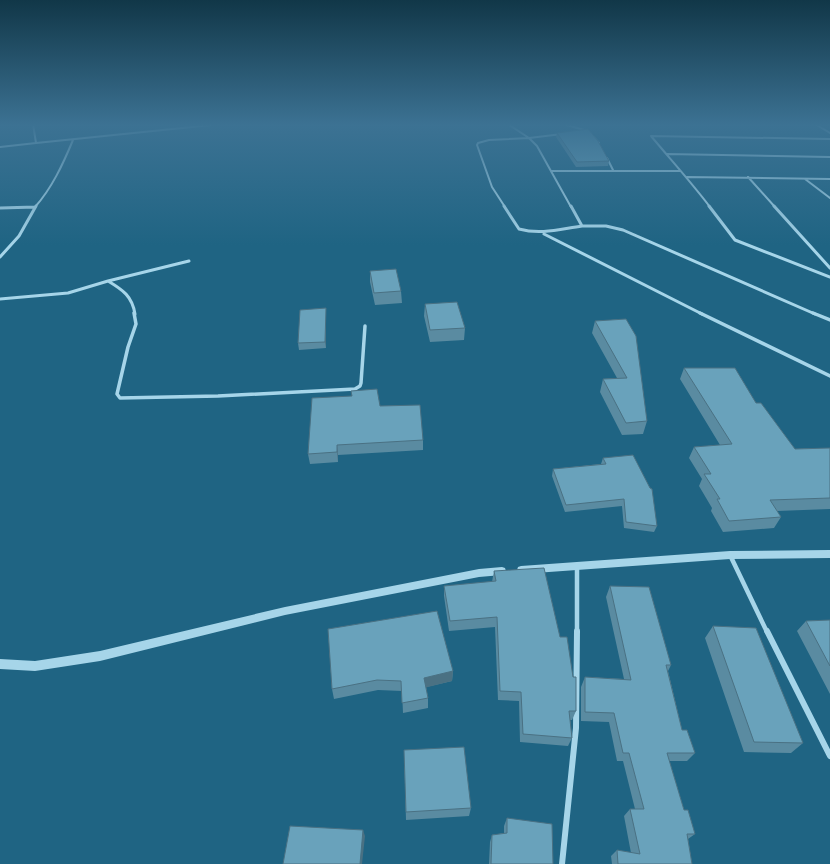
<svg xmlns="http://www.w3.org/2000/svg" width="830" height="864" font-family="'DejaVu Sans',sans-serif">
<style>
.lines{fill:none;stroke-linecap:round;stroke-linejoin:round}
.minor-far4{stroke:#a6d5e9;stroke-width:2}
.minor-far3{stroke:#a6d5e9;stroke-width:3}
.minor-far2{stroke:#a6d5e9;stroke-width:3.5}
.minor-far1{stroke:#a6d5e9;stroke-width:4.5}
.minor{stroke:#a6d5e9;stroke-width:6}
.tertiary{fill:#a6d5e9;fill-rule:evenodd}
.wall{fill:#5a8ba1}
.shaded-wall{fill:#4a7183}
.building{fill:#69a2bb;stroke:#4a7183}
</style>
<rect width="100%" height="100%" fill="#1f6483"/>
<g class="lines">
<path class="minor-far4" d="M33,124L36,143L221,124
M508,124L529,138L562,134
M563,124L588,131L599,143
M815,124L830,133
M651,136C671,160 691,182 710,207
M651,136L830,139
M0,147L36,143
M667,154L830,157
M607,158L613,170
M552,171H680
M687,177L830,179
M748,177L775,207
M805,179L830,198
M31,207H35
M35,207C52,188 63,164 73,140
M505,207L492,187L477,145L478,143L489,140L529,138L537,146L571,207"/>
<path class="minor-far3" d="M504,206L519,229C541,235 560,229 582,226
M571,206L582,226
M709,206L735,240L830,277
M774,206L830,268
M0,208L35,207
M582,226H606L623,230L815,314
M544,234L702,314
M0,257L19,236L36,206
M108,281C123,290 132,296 135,314
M0,299L68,293L108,281L189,261"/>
<path class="minor-far2" d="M134,313L136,324L128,347L117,394L120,398L218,396L355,389L360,386L361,383L365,326
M700,313L830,376
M813,313L830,320"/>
<path class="minor-far1" d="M730,555L767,632
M577,632V566"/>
<path class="minor" d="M767,631L830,756
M562,864L576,728L577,631"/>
<path class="tertiary" d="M830,550V558L730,559L521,574L518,573L517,570L518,567L521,566L730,551Z
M502,567L505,568L506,571L505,574L502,575L479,577L285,615L100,661L35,671L0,669V659L35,661L100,651L285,607L479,569Z"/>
</g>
<path class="wall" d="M557,133L609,161L608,166L576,167L556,137Z
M370,271L401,291L402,303L375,305L370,282Z
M425,304L465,328L464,340L430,342L424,316Z
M326,308V348L299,350L298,343Z
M626,319L647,421L643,434L622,435L600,392L603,379L617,378L592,333L595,321Z
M684,368L756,403L795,449L830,448V509L777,511L781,517L774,528L723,532L711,511L712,508L699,486L702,479L689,458L694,447L720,445L680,379Z
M380,406L423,440V450L338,455V462L310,464L308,454Z
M603,458L657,526L654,532L624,528L622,506L565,512L552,476L553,469L601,464Z
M494,571L576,711L572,720H570L572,738L568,746L520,742L519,701L498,700L495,627L449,631L444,596V586L492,582Z
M610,586L671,665L668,671L682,730L695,753L687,761H669L684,810L695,834L688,839L692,864H612L611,856L617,850L631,853L624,816L630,809H635L623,761H617L609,722L581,721V687L585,677L624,679L606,597Z
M830,620V694L797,631L806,621Z
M713,626L803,743L791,753L744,752L705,638Z
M328,629L453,671L452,681L426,687L428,698V708L403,713L402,691L378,690L334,699L332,689Z
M404,750L471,808L469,816L406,820Z
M507,818L553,864H489L490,842L492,835L504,833V826Z"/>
<path class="shaded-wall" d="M326,308V348L325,342Z
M337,445L338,455V462L337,452Z
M453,671L452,681L424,688V678Z
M363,830L365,836L362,864H360Z"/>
<path class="building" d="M588,129L598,141L609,161L577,162L557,133Z
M396,269L401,291L374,293L370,271Z
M457,302L465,328L430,330L425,304Z
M326,308L325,342L298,343L300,310Z
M626,319L636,336L647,421L626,423L603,379L627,378L595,321Z
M684,368H735L756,403H761L795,449L830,448V498L770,500L781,517L729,521L717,499H720L704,474H711L694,447L732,444Z
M377,389L380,406L420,405L423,440L337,445V452L308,454L312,398L352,396L351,391Z
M633,455L650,488L652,489L657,526L626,522L624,499L566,505L553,469L606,464L603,458Z
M544,568L560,637H567L573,677H576V711H569L572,738L523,734L521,692L500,691L497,617L450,621L444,586L496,581L494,571Z
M610,586L649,587L671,665H666L682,730H687L695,753H667L684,810H688L695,834H687L692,864H618L617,850L640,854L630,809H644L629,753H623L614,713L585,712V677L631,680Z
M437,611L453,671L424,678L428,698L402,703L401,681L377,680L332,689L328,629Z
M830,620V666L806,621Z
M713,626L756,628L803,743L754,742Z
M464,747L471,808L406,812L404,750Z
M507,818L552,824L553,864H491L492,835L507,833Z
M290,826L363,830L360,864H283Z"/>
<linearGradient id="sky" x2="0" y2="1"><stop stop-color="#113748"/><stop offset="0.51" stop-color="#3c7293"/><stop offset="1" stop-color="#3c7293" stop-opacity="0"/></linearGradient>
<rect width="830" height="245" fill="url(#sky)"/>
</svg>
